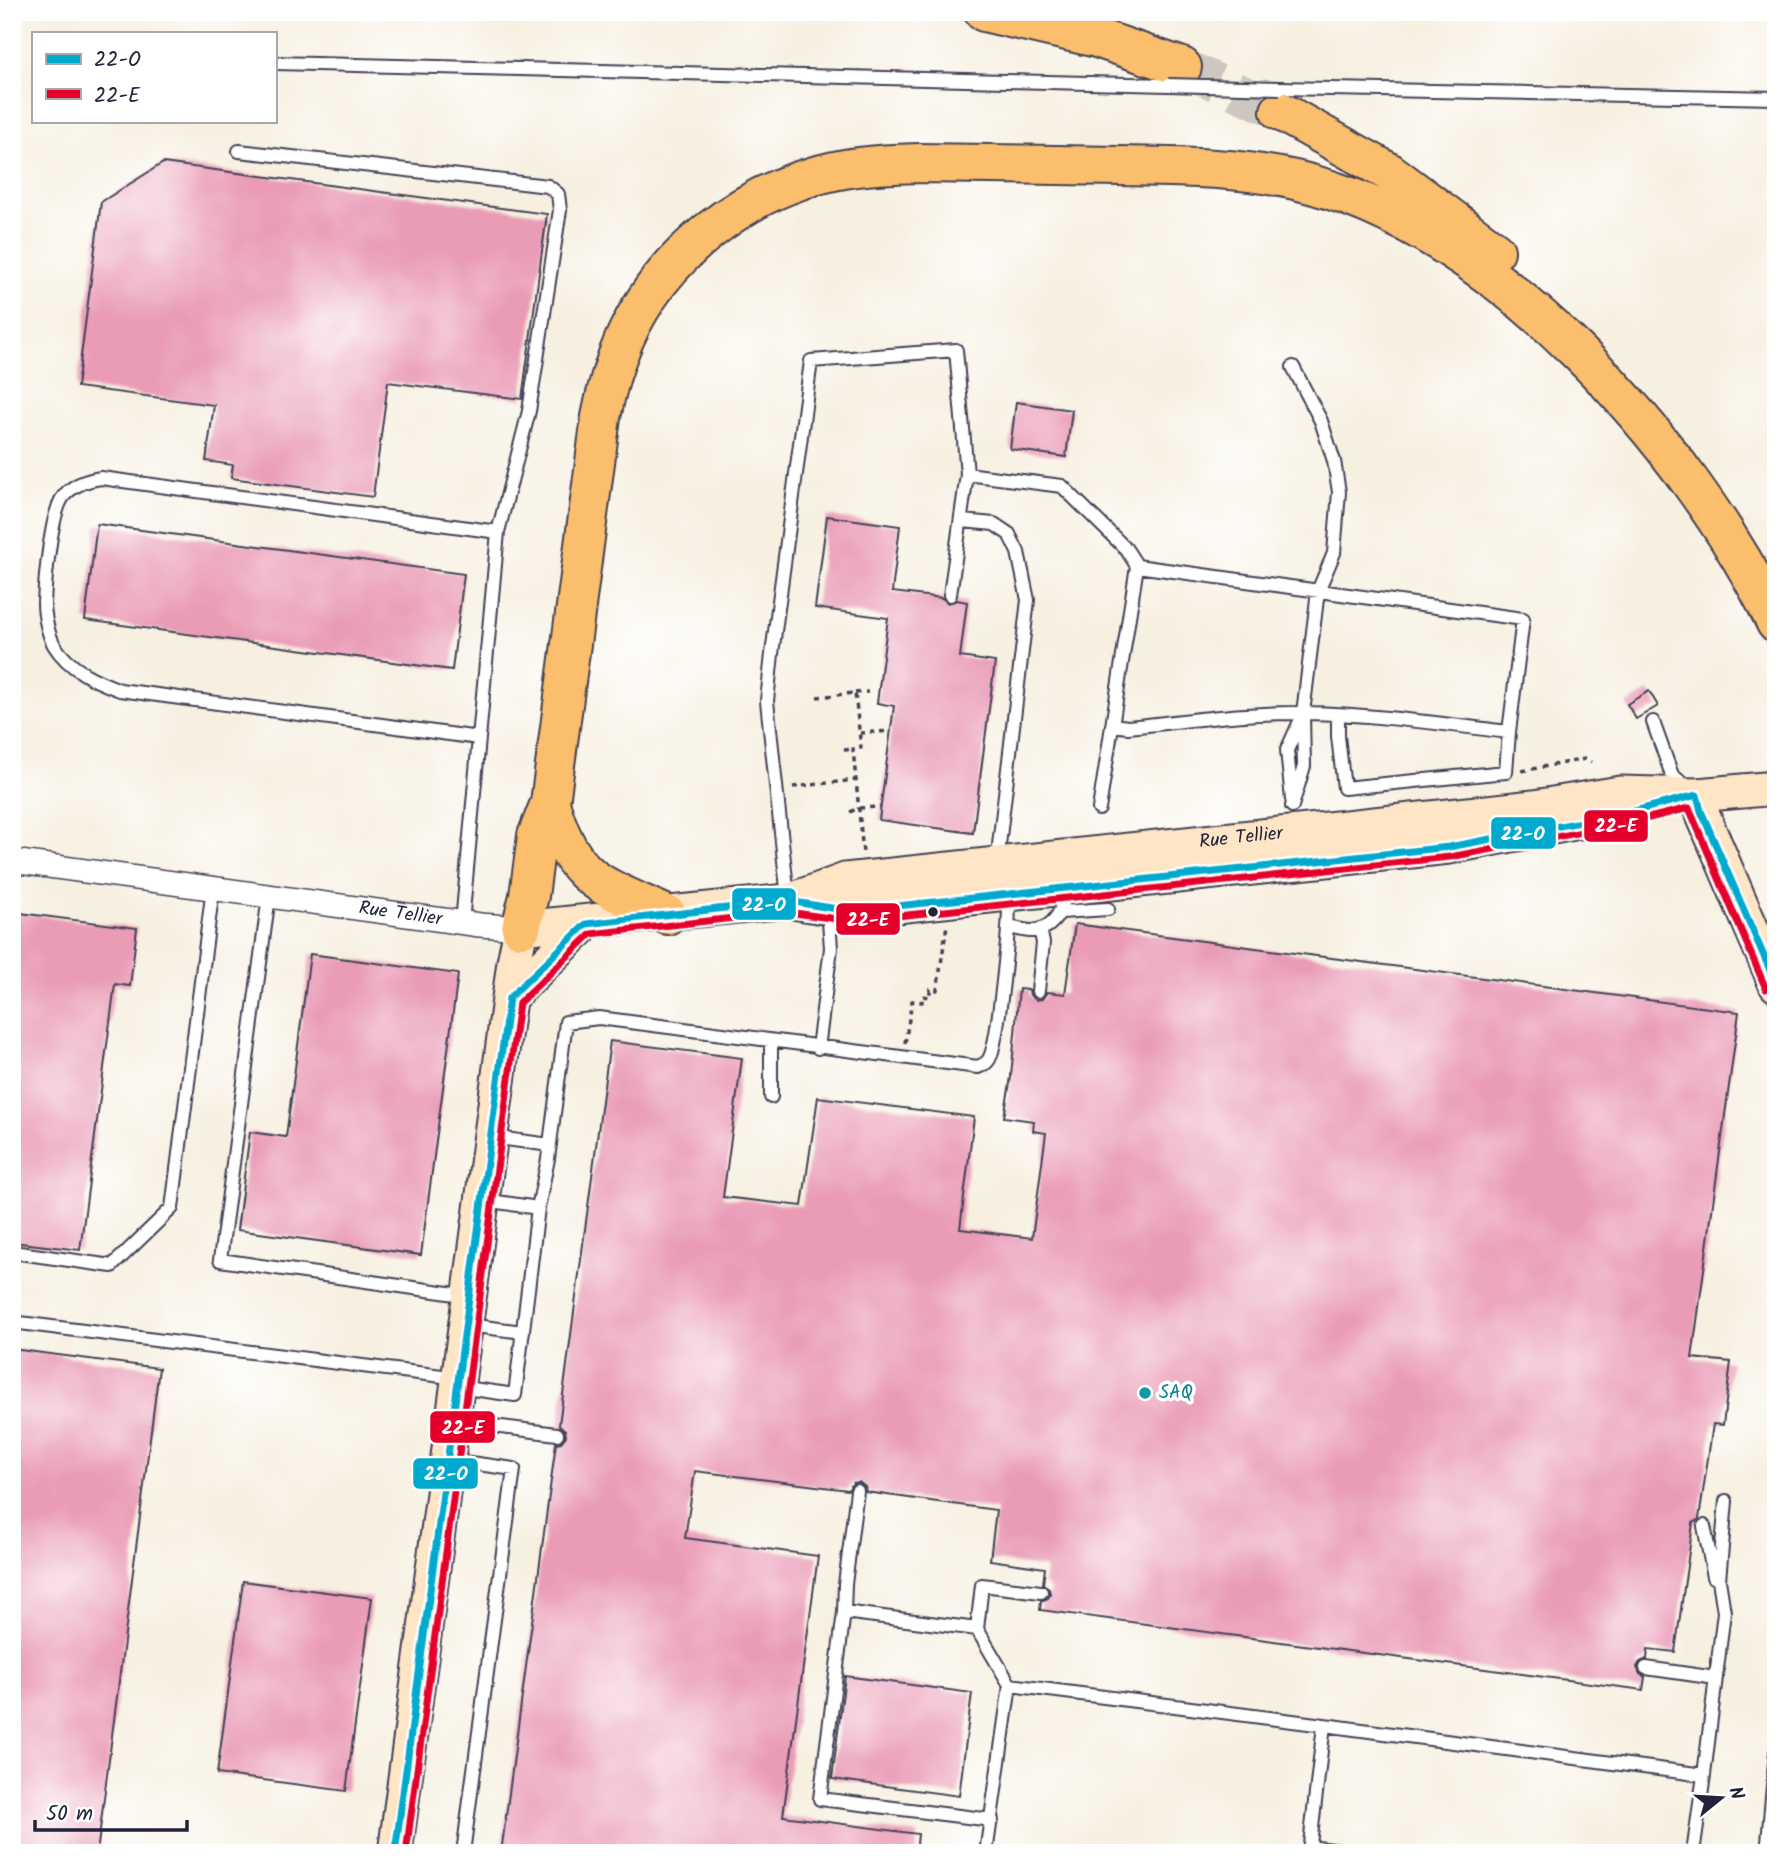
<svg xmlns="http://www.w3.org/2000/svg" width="1788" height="1865" font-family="Kalam,sans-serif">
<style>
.building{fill:#ea9cb7}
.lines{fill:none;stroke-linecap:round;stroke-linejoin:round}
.highway-tunnel{stroke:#ccc7c0;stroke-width:38;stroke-dasharray:38 19;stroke-linecap:butt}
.lane-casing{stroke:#424154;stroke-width:16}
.street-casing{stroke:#424154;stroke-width:26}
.secondary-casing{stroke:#424154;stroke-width:37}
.highway-casing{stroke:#424154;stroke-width:42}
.path{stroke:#424154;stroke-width:3.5;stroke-dasharray:5 5;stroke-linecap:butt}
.lane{stroke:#fff;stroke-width:12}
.street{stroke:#fff;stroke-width:23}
.secondary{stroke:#fde5c5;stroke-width:33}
.highway{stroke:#fabe6d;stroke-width:38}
.lane-bridge-casing{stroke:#424154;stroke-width:16;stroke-linecap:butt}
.lane-bridge{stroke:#fff;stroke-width:12}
.bus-1-casing{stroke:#fff;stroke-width:12}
.bus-2-casing{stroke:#fff;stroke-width:12}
.bus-1{stroke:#00a9ce;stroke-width:7}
.bus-2{stroke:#e4002b;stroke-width:7}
.bus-dot{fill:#22223b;stroke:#fff;stroke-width:2.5}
.culture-dot{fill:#0f9aa8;stroke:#fff;stroke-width:2.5}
.labels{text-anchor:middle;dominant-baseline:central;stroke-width:7;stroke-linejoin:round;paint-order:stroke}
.street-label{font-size:19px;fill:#22223b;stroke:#fff}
.culture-label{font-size:19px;fill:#0d838f;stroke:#fff;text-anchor:start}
.line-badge{stroke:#fff;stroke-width:2.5}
.badge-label{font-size:19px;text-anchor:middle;font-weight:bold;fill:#fff}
</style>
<rect width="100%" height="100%" fill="#fff"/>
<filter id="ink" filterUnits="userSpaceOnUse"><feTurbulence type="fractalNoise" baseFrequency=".0143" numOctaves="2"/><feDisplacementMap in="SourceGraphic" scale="14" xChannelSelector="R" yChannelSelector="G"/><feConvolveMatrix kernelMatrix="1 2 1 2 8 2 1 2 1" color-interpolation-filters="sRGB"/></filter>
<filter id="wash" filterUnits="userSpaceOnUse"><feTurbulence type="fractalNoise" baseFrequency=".00686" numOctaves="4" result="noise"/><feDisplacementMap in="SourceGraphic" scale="28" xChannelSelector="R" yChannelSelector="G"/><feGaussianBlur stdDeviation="1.57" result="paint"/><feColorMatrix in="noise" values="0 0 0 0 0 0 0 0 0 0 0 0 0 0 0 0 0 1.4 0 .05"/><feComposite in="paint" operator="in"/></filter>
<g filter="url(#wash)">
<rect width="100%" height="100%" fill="#f7f0e1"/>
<g id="blocks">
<path class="building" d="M163,163L547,214L522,399L388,382L373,497L231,478L233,465L206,461L214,405L77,387L101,202Z
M1016,402L1072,410L1066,457L1010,449Z
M827,516L900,526L892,592L942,598L948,603L957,600L967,602L960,657L995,662L973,833L879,820L894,706L877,703L888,618L815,608Z
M97,524L464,574L452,670L85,620Z
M1649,691L1658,706L1636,719L1627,704Z
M12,912L137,928L130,986L115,984L80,1250L12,1242Z
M1075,924L1739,1012L1692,1358L1731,1362L1723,1425L1713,1424L1699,1519L1693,1523L1675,1652L1648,1649L1647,1659L1640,1662L1637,1667L1640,1674L1645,1677L1643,1690L1040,1610L1041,1601L1048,1598L1050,1594L1049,1588L1043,1584L1045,1568L990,1560L996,1510L866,1492L865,1487L859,1482L853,1483L848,1490L695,1471L685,1538L818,1556L783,1816L918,1834L916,1853H501L556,1443L561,1442L566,1436L565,1430L559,1425L610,1041L742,1058L723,1197L802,1206L818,1097L974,1117L960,1229L1032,1238L1046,1133L1033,1131L1034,1121L1004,1117L1011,1077L1019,989L1029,990L1030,995L1036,1000L1042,999L1047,992L1065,994Z
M310,954L458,974L421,1255L237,1230L250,1132L286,1137Z
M12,1349L159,1368L97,1853H12Z
M243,1581L372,1598L346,1791L217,1774Z
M845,1676L972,1693L959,1796L832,1779Z"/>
</g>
</g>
<g filter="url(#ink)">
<use href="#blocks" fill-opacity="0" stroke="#424154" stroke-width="2"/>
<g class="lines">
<path class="highway-tunnel" d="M1182,67L1280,111"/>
<defs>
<path id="lane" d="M275,63L1168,85
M1280,88L1776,98
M239,151L548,186L558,194L560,210L529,411L498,532L101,478C87,480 72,485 63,497C51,513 45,581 44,603C44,615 48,634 54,645C69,669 95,681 120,690L479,738
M967,474L1062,486L1126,549L1137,566
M962,521L994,524L1009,534L1018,552L1028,600L999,845L1000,864
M1338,715V736L1344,788L1506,772L1509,732
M1653,722L1672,775L1688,788
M1292,800L1287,750L1302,717
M1292,806L1304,766L1303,713L1318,591L1334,553L1339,492L1334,461L1321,421L1293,367
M1099,809L1137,566L1523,619L1509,732C1442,724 1373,714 1305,713C1246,712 1187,721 1128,727L1112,725
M269,896L220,1260L469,1296
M788,898L767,701L772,654L811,361L956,350L967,474L950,595
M1061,912L1108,909
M462,923L498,532
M1008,927C1016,928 1024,931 1032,931C1054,930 1066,907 1064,888
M1038,991L1043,943L1040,929
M771,1042V1097
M818,1048L831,948L828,908
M491,1137L550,1145
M538,1208L548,1159L566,1022L599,1018L978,1067C983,1065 988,1063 990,1057C998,1041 1012,913 1008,895
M12,1252L112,1266L172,1208L213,888
M12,1322L458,1378
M468,1325L523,1332
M458,1387L515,1395L538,1208L484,1200
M454,1421L557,1434
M448,1460L514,1469L463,1853
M1704,1526L1714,1577L1719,1580
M844,1612L845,1584L857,1491
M977,1629L982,1585L1041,1592
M1646,1668L1716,1678
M1010,1685L1324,1725L1309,1853
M1324,1725L1704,1775L1724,1612L1719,1580L1726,1501
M1309,1847L1357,1853
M986,1853L1010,1685L977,1629L844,1612L820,1799L992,1820
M1693,1853L1704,1775
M1767,1853L1776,1752"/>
<g id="street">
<path id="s1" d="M12,861L480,925L521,928"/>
</g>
<g id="secondary">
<path d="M1697,795L1701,811L1776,985"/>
<path d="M792,902L850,911L1449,847L1579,822"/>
<path d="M509,998L586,924"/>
<path id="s2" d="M395,1853L514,962L521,928L788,901L845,880L1534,807L1620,793L1697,795L1776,788"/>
</g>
<path id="highway" d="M984,12L1097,38L1182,67
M1280,111L1389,172L1495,251
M550,803C572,881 599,884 667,915
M521,928L529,896L537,836L550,803L601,417C606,391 613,365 624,340C661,256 743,190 834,171C862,165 890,164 919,163C986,164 1053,165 1120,166C1178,167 1238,167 1295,180C1495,226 1689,444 1776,623"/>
</defs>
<use href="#lane" class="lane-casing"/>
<use href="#street" class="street-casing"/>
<use href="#secondary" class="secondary-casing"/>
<use href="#highway" class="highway-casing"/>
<path class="path" d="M855,693L868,692
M817,697L855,693L861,748L853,749L863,853
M860,733L891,731
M844,750L853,749
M1522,771L1585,759L1591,762
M793,787L855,780
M850,812L859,808L881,807
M905,1043L912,1001L922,1002V996L930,997V989L937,990L947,925"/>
<use href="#lane" class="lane"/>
<use href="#street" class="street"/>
<use href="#secondary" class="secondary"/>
<use href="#highway" class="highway"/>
<defs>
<path id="lane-bridge" d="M1168,85L1280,88"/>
</defs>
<use href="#lane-bridge" class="lane-bridge-casing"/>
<use href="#lane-bridge" class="lane-bridge"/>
<defs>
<path id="bus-1" d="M395,1853L509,998L586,924L788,901L850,911L1449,847L1623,814L1697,795L1701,811L1776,984"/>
<path id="bus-2" d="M406,1853L519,1003L591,934L788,912L851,921L1450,857L1625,824L1689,808L1766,989"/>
</defs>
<use href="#bus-1" class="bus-1-casing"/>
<use href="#bus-2" class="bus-2-casing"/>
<use href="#bus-1" class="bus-1"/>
<use href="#bus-2" class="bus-2"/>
</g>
</g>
<circle class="bus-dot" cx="933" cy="912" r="6"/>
<circle class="culture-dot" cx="1145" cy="1393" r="7"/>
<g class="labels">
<g class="street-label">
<text stroke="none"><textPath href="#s2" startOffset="1661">Rue Tellier</textPath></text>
<text stroke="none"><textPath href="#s1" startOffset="392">Rue Tellier</textPath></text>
</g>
<g class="culture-label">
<text x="1159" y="1393">SAQ</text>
</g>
</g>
<g class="line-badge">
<rect x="1583" y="809" width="66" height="34" rx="7" fill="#e4002b"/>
<rect x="1490" y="816" width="67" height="34" rx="7" fill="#00a9ce"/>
<rect x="731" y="887" width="66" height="34" rx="7" fill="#00a9ce"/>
<rect x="835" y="902" width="66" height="34" rx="7" fill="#e4002b"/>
<rect x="429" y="1410" width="67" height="34" rx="7" fill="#e4002b"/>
<rect x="412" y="1457" width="67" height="33" rx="7" fill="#00a9ce"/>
</g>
<g class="badge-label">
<text x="1616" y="832">22-E</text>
<text x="1523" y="840">22-O</text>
<text x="764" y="911">22-O</text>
<text x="868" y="926">22-E</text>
<text x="463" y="1434">22-E</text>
<text x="446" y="1480">22-O</text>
</g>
<rect width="1788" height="1865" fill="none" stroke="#fff" stroke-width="42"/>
<rect x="32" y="32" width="245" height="91" fill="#ffffff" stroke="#a7a7b1" stroke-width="2"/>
<rect x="46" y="54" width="35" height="10" fill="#00a9ce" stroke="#a7a7b1" stroke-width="2"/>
<text x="94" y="66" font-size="21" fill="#22223b">22-O</text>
<rect x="46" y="89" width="35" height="10" fill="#e4002b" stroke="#a7a7b1" stroke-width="2"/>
<text x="94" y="102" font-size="21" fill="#22223b">22-E</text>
<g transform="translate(1721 1798) rotate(72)" stroke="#ffffff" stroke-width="5" paint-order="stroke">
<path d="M0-5L12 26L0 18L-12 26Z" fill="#22223b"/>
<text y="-10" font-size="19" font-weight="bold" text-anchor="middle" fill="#22223b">N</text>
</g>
<path d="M35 1820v10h152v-10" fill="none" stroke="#22223b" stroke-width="3.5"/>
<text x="46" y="1820" font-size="21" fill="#22223b" stroke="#ffffff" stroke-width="5" paint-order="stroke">50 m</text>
</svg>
